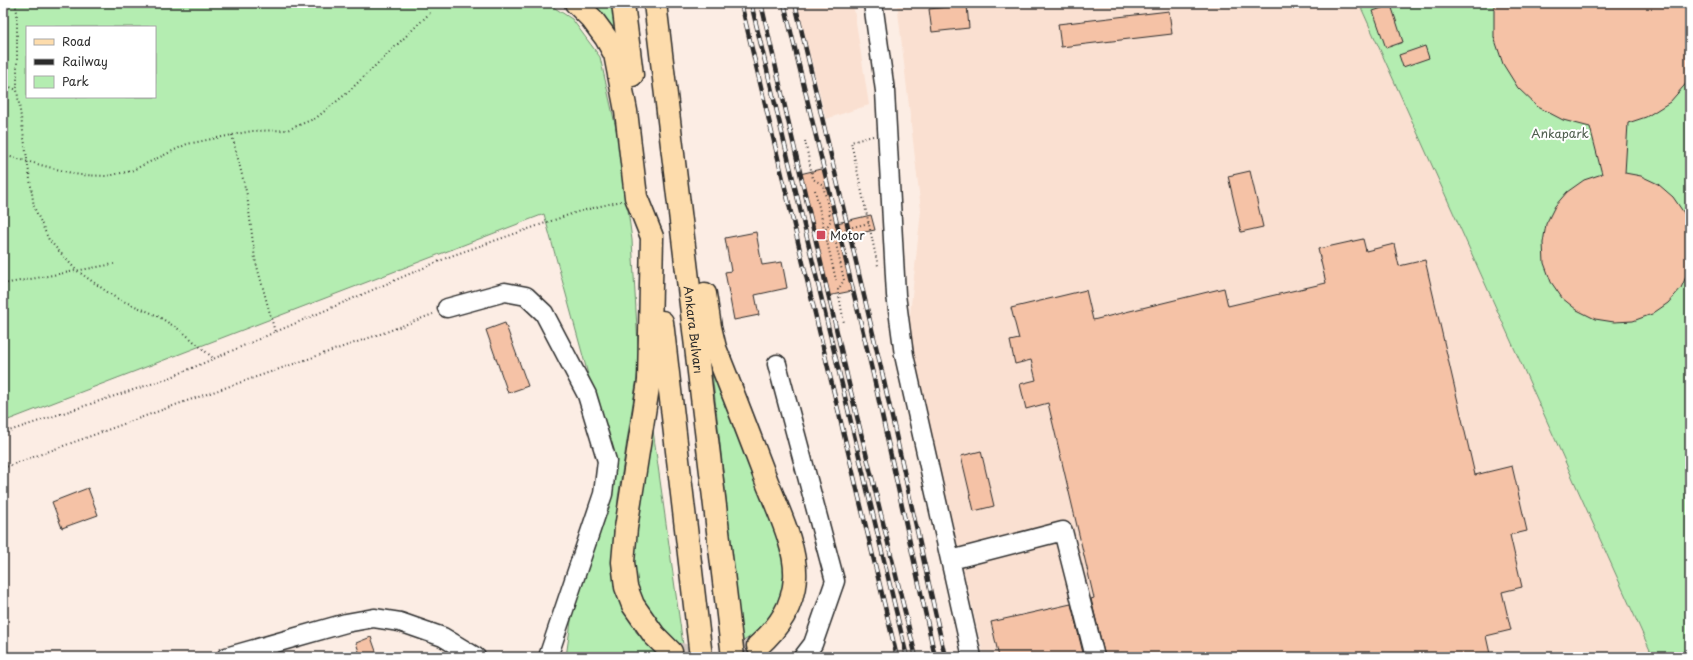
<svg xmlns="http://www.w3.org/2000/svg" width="1693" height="660" font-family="'Playpen Sans',sans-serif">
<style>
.built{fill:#fae0d1}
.green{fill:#b4edb1;stroke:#708c6e;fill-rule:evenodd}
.building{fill:#f5c2a6;stroke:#2b2b2b}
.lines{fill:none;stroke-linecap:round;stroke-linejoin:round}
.major-tunnel{stroke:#d2c6bf;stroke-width:22;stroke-dasharray:22 11;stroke-linecap:butt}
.minor-casing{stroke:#2b2b2b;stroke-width:21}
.major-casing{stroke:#2b2b2b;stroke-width:25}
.path{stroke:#2b2b2b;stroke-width:2;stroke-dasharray:1 3;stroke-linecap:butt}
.minor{stroke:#fff;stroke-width:18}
.major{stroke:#fddcac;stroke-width:22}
.rail-casing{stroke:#2b2b2b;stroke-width:4.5}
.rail{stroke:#fff;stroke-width:3;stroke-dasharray:9;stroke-linecap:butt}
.path-bridge{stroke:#2b2b2b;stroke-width:2;stroke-dasharray:1 3;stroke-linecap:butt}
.poi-dot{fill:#d1495b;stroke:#fff;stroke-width:1.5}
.labels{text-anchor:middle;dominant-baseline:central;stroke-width:4;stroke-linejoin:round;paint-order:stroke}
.park-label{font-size:12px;fill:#4d5c4c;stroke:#fff}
.poi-label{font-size:12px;fill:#2b2b2b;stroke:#fff;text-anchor:start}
.street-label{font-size:12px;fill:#2b2b2b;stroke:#fff}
</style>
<rect width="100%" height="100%" fill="#fcede4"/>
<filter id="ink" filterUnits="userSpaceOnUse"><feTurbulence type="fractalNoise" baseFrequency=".025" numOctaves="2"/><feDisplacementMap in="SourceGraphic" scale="8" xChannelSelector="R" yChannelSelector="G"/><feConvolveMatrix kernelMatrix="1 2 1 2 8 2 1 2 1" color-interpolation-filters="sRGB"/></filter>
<g filter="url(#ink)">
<path class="built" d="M797,3H853L869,105L826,119Z
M897,3H1359L1653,657H984L908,334L921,210Z"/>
<path class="green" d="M3,3H547L572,19L600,57L619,142L632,240L639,364L618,498L615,566L624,601L636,632L663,657H566L572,614L612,462L544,214L3,422ZM27,27H155V97H27Z
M589,3H612L616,35Z
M1359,3H1690V657H1653Z
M712,372L757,476L785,551L786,588L773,622L742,642Z
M651,416L683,645L685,657H670L645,610L633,582L631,552Z"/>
<path class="building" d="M1494,3H1690V79L1670,102L1646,117L1628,123L1625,173L1641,176L1658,184L1673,197L1684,213L1690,229L1689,270L1681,288L1668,303L1652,314L1633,321L1614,322L1595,319L1577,310L1562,298L1551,282L1544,263L1543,243L1546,224L1555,206L1567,192L1584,180L1602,174L1590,127L1563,120L1538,107L1518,88L1503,64L1494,37Z
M967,5L969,28L932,32L929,9Z
M1391,5L1403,42L1386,48L1373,11Z
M1169,11L1172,34L1061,47L1058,24Z
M1425,46L1429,58L1403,67L1399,55Z
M825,168L837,223L871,215L875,230L840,237L852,291L827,296L800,174Z
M1250,171L1263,227L1241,232L1228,176Z
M756,232L762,265L782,262L787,288L755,295L759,315L734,320L725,272L731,271L725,238Z
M1363,239L1366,251L1394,244L1399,266L1425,260L1475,475L1512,466L1527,531L1510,535L1522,587L1502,592L1511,630L1486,636L1490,654L1476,657H1105L1091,599L1094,598L1048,403L1026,409L1020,384L1036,380L1031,360L1015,364L1010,341L1019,339L1011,308L1086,290L1093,320L1224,288L1228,306L1326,283L1318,249Z
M505,323L528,386L508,393L486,330Z
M981,451L994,506L974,511L961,456Z
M88,488L98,515L62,528L52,502Z
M1071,604L1084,657H999L991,622Z
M371,637L378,657H361L356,643Z"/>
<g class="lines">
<path class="major-tunnel" d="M671,652L694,657
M740,657L758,646"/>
<defs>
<path id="minor" d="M873,3L885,91L896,295L904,355L972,657
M447,308L505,292L526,296L544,313L587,395L607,461L603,494L548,657
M777,364L835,581L813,644L803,657
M951,560L1063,531L1095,657
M226,657L346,623L374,618L400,622L443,637L476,657"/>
<g id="major">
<path d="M576,3L592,19L606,38L615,54L626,111L636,197L652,237L649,381L626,528L623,562L626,587L633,605L654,635L671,652"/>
<path d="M623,3L632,75"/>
<path id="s1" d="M655,3L733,657"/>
<path d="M705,294L710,327L715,348C733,393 750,437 767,482C778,510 797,548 795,578C793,607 779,627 758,646"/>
<path d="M662,322L701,657"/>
</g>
</defs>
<use href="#minor" class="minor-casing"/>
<use href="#major" class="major-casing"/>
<path class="path" d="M15,3L17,12V90
M3,84L17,90L34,207L49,240L76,270L116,298L156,315L183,332L213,358
M232,135L247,195L255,259L275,332
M873,136L851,142L878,266
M805,141L813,179L823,185L831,220L824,232
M3,155L79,175L107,176L131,171L187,144L252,131L287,130L316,118L346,94L431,12
M815,190L836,280
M826,237L836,244L844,280L838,290L844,323
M3,284L114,264
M3,433L169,378L451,256L577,212L621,201
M3,468L181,403L386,332L433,314"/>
<use href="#minor" class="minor"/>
<use href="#major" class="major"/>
<defs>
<path id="rail" d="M741,3L897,657
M751,3L907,657
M761,3L848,380L916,657
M784,3L873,374L935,657
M795,3L882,372L945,657"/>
</defs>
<use href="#rail" class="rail-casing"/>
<use href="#rail" class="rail"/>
<path class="path-bridge" d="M825,234L869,223"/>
</g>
</g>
<rect class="poi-dot" x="816" y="230" width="10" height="10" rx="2"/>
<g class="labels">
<g class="park-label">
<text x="1560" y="133">Ankapark</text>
</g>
<g class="poi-label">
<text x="830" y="235">Motor</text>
</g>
<g class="street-label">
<text stroke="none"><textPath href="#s1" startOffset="329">Ankara Bulvarı</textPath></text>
</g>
</g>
<rect width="1693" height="660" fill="none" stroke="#fff" stroke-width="16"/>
<rect x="8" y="8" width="1677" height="644" fill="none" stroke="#2b2b2b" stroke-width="1.5" filter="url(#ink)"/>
<rect x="26" y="26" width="130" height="72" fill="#ffffff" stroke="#aaaaaa"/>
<rect x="34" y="39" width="20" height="6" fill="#fddcac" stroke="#aaaaaa"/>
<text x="62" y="46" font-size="12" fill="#2b2b2b">Road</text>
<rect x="34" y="59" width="20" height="6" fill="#2b2b2b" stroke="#aaaaaa"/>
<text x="62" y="66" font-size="12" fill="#2b2b2b">Railway</text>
<rect x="34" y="76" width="20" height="12" fill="#b4edb1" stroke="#aaaaaa"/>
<text x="62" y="86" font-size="12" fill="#2b2b2b">Park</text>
</svg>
